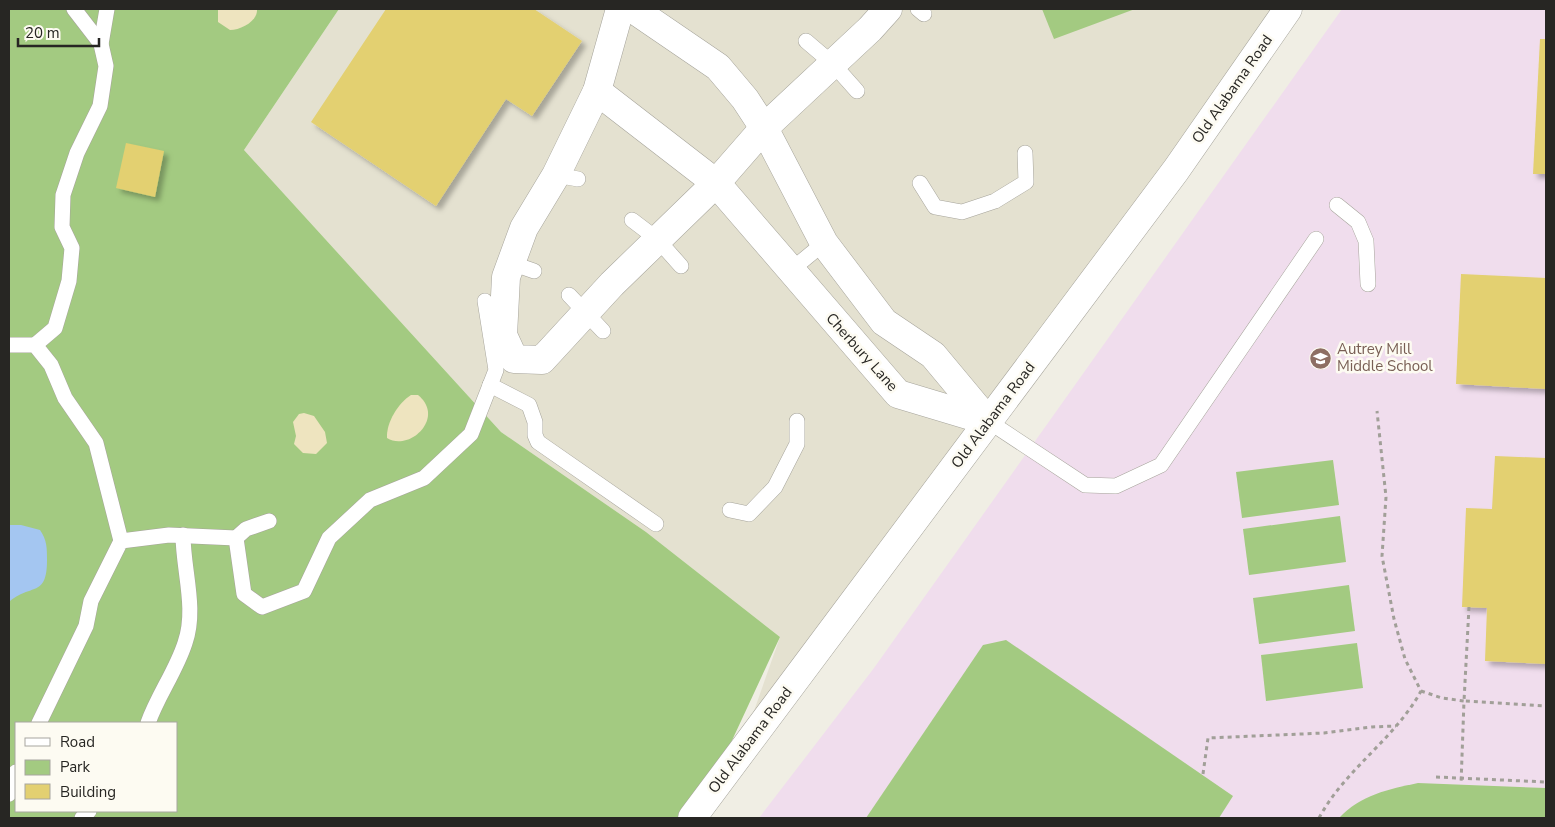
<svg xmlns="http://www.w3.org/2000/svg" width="1555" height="827" viewBox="0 0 1555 827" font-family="'Nunito Sans',sans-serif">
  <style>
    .built { fill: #e4e1d0 }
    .education { fill: #f0dded }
    .green { fill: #a3ca81; fill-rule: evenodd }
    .sand { fill: #eee4bf }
    .water { fill: #a4c6f1 }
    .building { fill: #e3d071; filter: url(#shadow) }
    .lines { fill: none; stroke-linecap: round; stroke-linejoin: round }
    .service-casing { stroke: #a6a49b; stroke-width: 16 }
    .minor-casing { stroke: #a6a49b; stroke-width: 29 }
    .secondary-casing { stroke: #a6a49b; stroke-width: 29 }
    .path { stroke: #a19f98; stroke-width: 3; stroke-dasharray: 4 4; stroke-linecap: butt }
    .service { stroke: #fff; stroke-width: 15 }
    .minor { stroke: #fff; stroke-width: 28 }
    .secondary { stroke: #fff; stroke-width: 28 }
    .labels { text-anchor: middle; stroke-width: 5; stroke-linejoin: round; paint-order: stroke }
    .street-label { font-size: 15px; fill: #272623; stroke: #fdfbf2 }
    .education-label { font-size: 15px; fill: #785e54; stroke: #fdfbf2; text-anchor: start }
  </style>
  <defs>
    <filter id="shadow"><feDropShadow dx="4.5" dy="4.5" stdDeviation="2.5" flood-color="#0004"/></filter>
  </defs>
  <rect width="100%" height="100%" fill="#f0eee4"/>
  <path class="built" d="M339 9H1288L730 779 780 637 646 532 501 432 244 150Z"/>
  <path class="education" d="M1342 9H1546V818H759L874 668Z"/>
  <g class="green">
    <path d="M9 9H339L244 150 501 432 646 532 780 637 696 818H9ZM16 723H176V811H16Z"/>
    <path d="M1042 9H1135L1054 39Z"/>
    <path d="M1333 460 1339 505 1242 518 1236 472Z"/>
    <path d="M1340 516 1346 562 1249 575 1243 529Z"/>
    <path d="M1349 585 1355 631 1259 644 1253 598Z"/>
    <path d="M1006 640 1233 796 1219 818H866L983 645Z"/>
    <path d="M1357 643 1363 688 1266 701 1261 655Z"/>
    <path d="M1418 783 1546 788V818H1339C1360 795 1389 789 1418 783Z"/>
  </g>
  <g class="sand">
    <path d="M218 9H257C258 21 241 30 230 30L218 22Z"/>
    <path d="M411 395H418C446 418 409 452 387 438 386 423 398 403 411 395Z"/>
    <path d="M304 413 314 416 325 432 327 443 316 454 303 453 294 444 296 436 293 422 299 414Z"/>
  </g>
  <path class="water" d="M9 525H21L40 530C47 540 47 548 47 560 47 598 31 583 9 602Z"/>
  <g class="building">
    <path d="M386 9H534L582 41 532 116 506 99 436 206 311 122Z"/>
    <path d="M1540 39H1546V174H1533Z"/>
    <path d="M126 143 164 151 155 197 116 188Z"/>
    <path d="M1461 274 1546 278V389L1456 384Z"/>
    <path d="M1495 456 1546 458V664L1485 661 1487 608 1462 607 1466 508 1492 509Z"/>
  </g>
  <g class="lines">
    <defs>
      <g id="service">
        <path d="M918 9 924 14"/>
        <path d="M806 41 833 64 857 91"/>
        <path d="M101 44 107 9"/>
        <path d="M556 175 578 179"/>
        <path d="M920 183 935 207 962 212 995 201 1026 182 1025 153"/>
        <path d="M1337 205 1358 222 1366 241 1368 284"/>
        <path d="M632 220 657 239 681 266"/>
        <path d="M511 263 534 271"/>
        <path d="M790 271 824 243"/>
        <path d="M569 295 603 331"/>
        <path d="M9 345H35L51 365 65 398 96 443 121 541"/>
        <path d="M35 345 55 328 69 281 72 248 62 227 63 195 77 153 100 106 106 66 101 44 74 9"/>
        <path d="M490 385 529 405 535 422V435L538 442 656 524"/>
        <path d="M988 421 1085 485 1116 486 1161 465 1316 239"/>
        <path d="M730 510 749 514 775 487 797 444V421"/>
        <path d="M236 538 246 529 269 521"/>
        <path d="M39 723 86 626 91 601 121 541 169 535 236 538 244 594 262 607 304 591 329 538 370 500 424 478 471 434 496 370 485 301"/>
        <path d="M148 723C158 695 176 671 185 643 197 609 183 570 183 535"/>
        <path d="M9 794 16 772"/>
        <path d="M82 818 89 811"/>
      </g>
      <g id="minor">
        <path d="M620 9 597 91 556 175 524 228 506 277 503 335 514 359 542 360 612 284 716 183 764 128 870 29 888 9"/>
        <path d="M633 9 718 67 745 99 764 128 824 243 884 322 933 355 988 421"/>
        <path d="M597 91 716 183 898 394 988 421"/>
      </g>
      <path id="secondary" d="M692 818 1176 170 1288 9"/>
    </defs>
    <use href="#service" class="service-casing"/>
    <use href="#minor" class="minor-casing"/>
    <use href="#secondary" class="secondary-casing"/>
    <g class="path">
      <path d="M1469 607 1464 701 1546 706"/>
      <path d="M1421 691 1442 698 1464 701 1461 784"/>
      <path d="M1203 774 1208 738 1324 733 1372 727 1396 726"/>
      <path d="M1436 777 1546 782"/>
      <path d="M1319 818C1346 768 1395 739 1421 691L1405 659 1394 619 1382 556 1386 497 1377 411"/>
    </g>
    <use href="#service" class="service"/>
    <use href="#minor" class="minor"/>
    <use href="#secondary" class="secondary"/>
  </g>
  <defs>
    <symbol id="school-disc" viewBox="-11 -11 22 22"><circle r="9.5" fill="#8d6e63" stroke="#fdfbf2"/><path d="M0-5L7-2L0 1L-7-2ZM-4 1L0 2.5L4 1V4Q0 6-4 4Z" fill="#fff"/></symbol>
  </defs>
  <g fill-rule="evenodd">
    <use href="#school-disc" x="1308" y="346" width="25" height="25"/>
  </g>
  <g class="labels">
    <g class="street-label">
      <text transform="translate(1232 89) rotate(-55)" y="5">Old Alabama Road</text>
      <text transform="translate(862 352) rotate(48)" y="5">Cherbury Lane</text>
      <text transform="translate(993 415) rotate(-53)" y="5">Old Alabama Road</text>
      <text transform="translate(750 740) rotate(-53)" y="5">Old Alabama Road</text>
    </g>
    <g class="education-label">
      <text x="1337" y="354">Autrey Mill<tspan x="1337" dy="17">Middle School</tspan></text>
    </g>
  </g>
  <rect width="1555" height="827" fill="none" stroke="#272623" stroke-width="20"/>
  <rect x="15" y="722" width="162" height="90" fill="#fdfbf2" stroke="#a7a69f"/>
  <rect x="25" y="738" width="25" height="8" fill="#ffffff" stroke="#a7a69f"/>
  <text x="60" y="747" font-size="15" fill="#272623">Road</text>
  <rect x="25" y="760" width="25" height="15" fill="#a3ca81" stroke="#a7a69f"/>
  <text x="60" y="772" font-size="15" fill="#272623">Park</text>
  <rect x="25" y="784" width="25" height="15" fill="#e3d071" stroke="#a7a69f"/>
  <text x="60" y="797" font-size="15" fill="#272623">Building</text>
  <path d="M18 38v8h81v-8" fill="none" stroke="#272623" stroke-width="2.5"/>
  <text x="25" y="38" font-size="15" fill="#272623" stroke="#fdfbf2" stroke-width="4" paint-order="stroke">20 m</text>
</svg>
